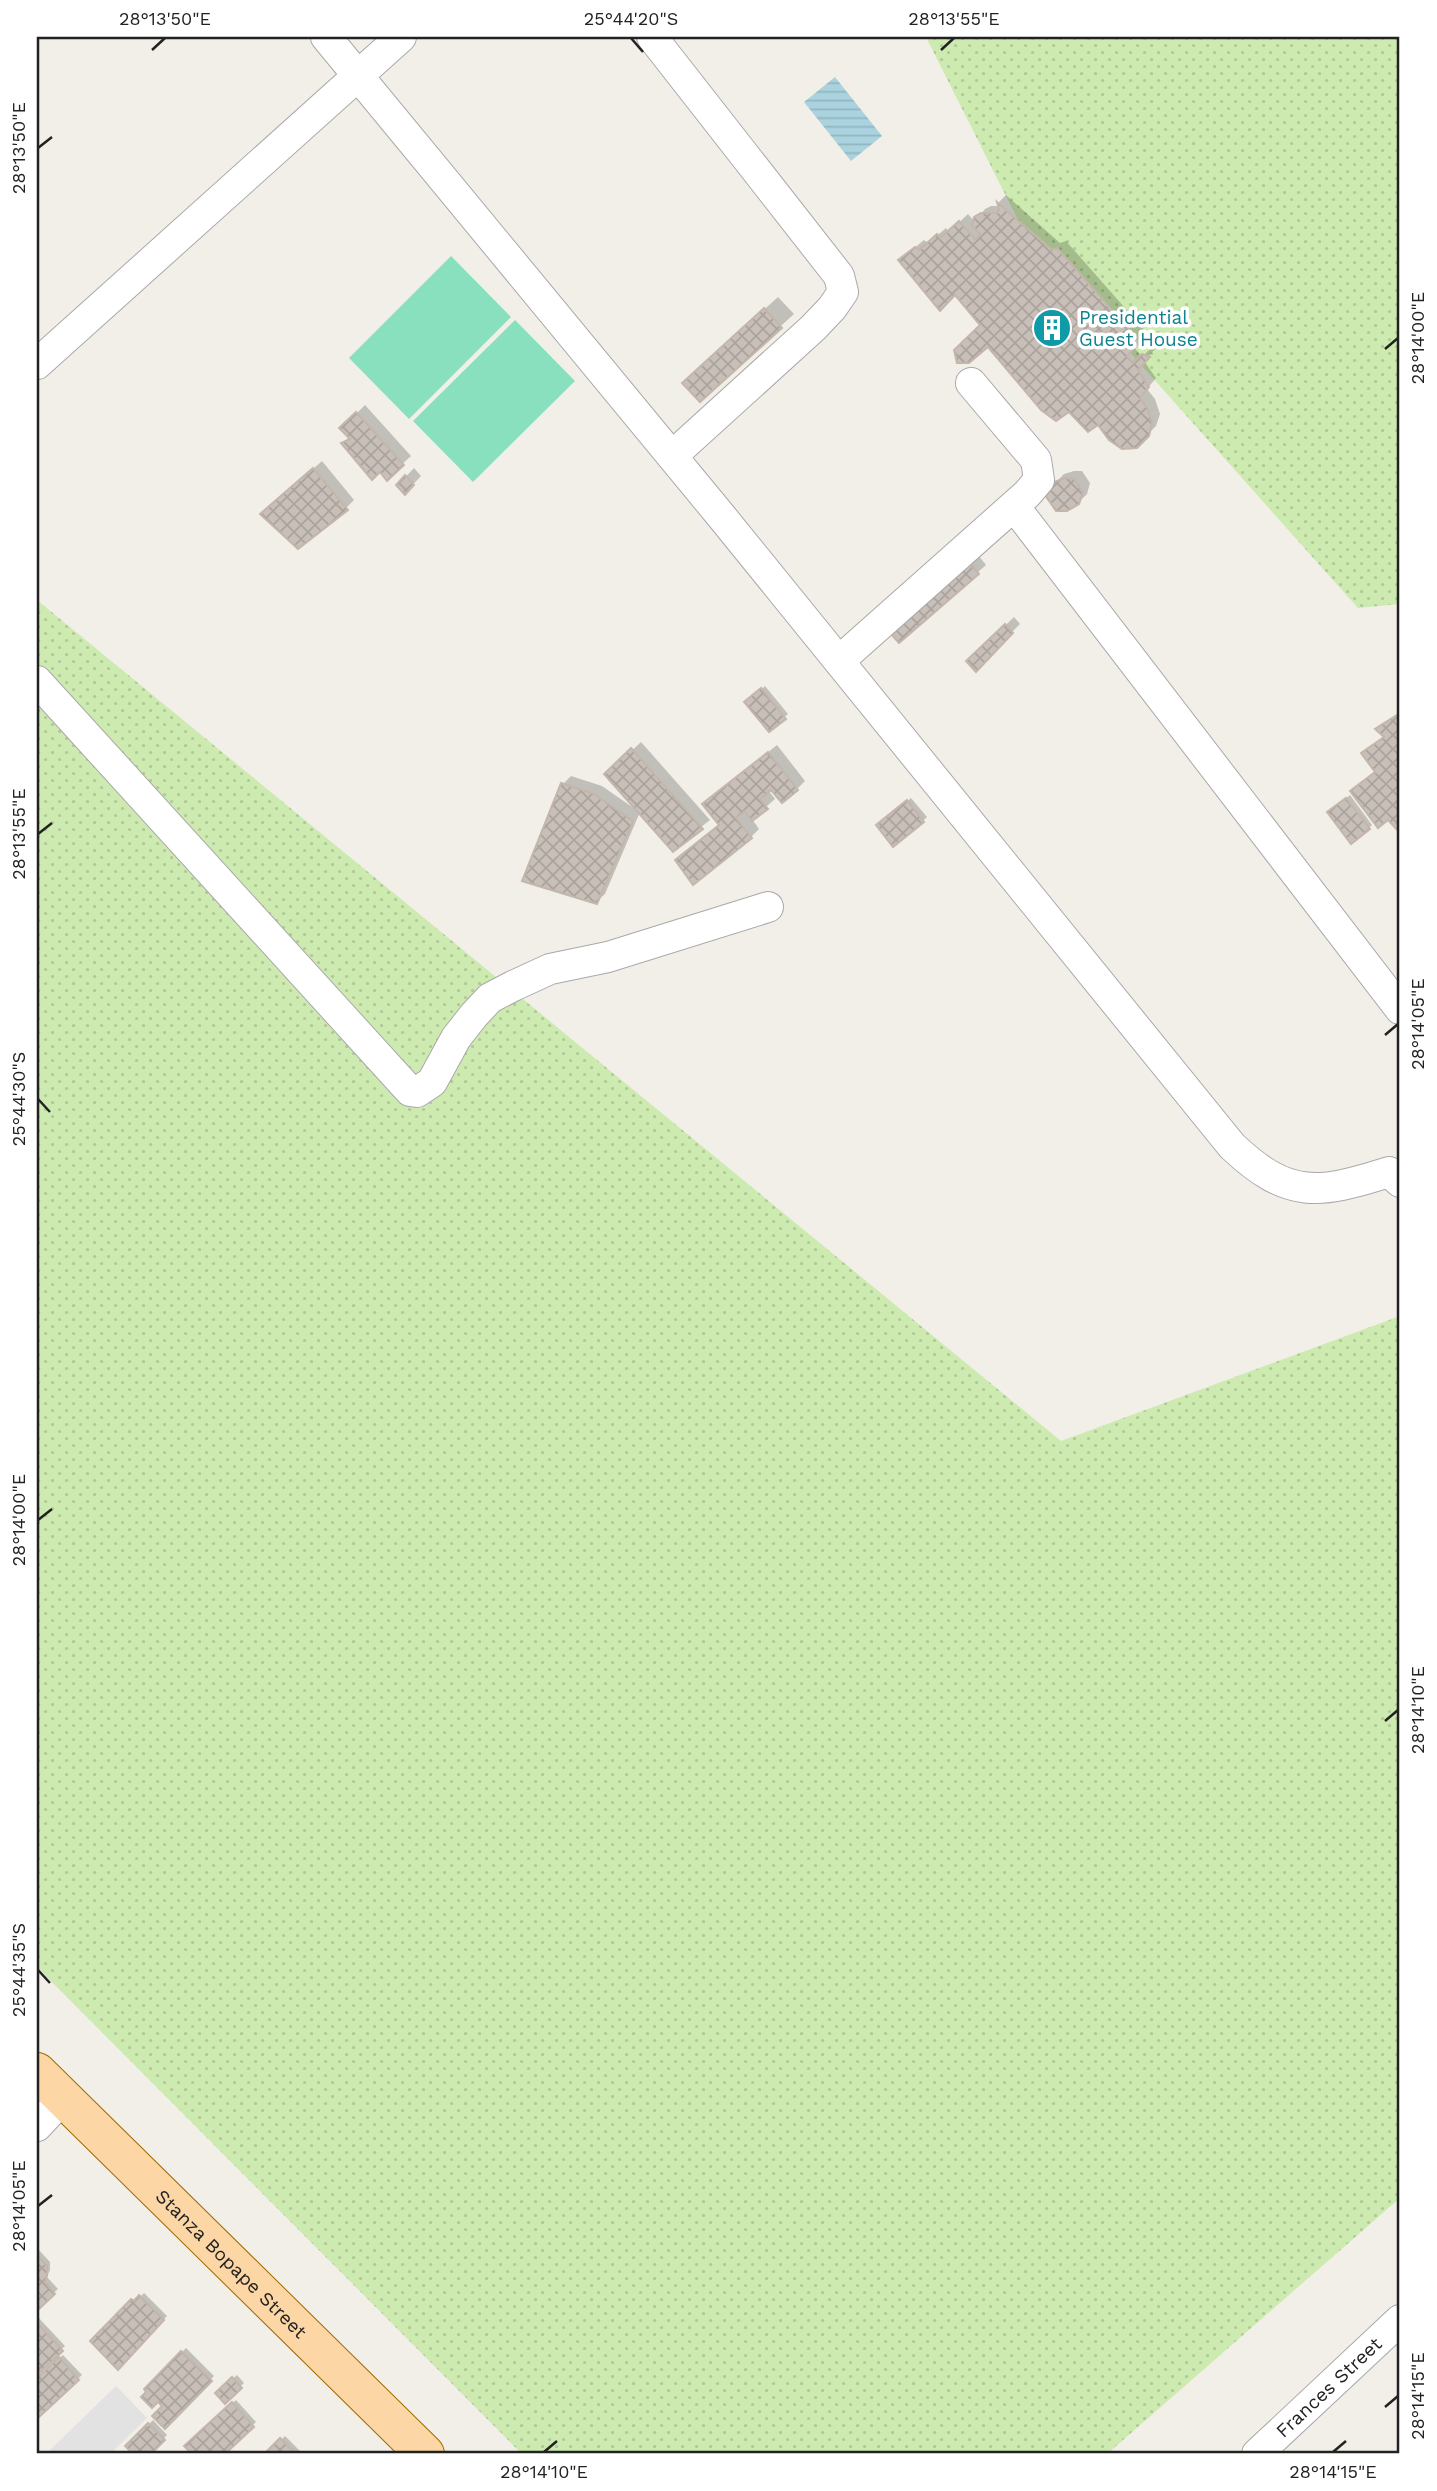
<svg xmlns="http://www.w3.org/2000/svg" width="1437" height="2491" viewBox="0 0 1437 2491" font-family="'Work Sans',sans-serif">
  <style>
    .grass { fill: url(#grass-dots) }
    .pitch { fill: #88e0be }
    .parking { fill: #e2e2e2 }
    .water { fill: url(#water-rules) }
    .shadow { fill: #0003 }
    .building { fill: url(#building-cross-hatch); stroke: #c4b6ab; stroke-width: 2 }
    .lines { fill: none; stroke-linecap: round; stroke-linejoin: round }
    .minor-casing { stroke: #a9a9a9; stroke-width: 32 }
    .major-casing { stroke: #a06b00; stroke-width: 40 }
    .minor { stroke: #fff; stroke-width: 30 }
    .major { stroke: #fcd6a4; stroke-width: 38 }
    .ticks { fill: none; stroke: #222; stroke-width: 2.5 }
    .labels { text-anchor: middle; stroke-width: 7; stroke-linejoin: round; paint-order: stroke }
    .culture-label { font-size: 19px; fill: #0d838f; stroke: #fff; text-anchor: start }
    .street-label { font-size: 19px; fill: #222; stroke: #fff }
    .neatline { fill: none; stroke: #222; stroke-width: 2.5 }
    .ticks-label { font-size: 18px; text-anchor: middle; fill: #222 }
  </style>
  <defs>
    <pattern id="grass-dots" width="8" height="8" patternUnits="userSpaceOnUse" patternTransform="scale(1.75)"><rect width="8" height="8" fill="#cdebb0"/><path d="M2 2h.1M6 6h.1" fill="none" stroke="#b0c997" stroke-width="1.8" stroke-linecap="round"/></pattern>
    <pattern id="water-rules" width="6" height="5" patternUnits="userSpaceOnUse" patternTransform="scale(1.75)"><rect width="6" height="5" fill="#aad3df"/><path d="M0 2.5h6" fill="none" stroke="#92b5bf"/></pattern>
    <pattern id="building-cross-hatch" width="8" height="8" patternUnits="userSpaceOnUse" patternTransform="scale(1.75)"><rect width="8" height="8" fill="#c7bfb8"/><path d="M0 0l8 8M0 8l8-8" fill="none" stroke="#aba49e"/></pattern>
  </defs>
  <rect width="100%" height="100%" fill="#f2efe9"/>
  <g class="grass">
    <path d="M926 37H1400V604L1358 608 1026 236Z"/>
    <path d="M37 600 1061 1441 1400 1316V2198L1107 2454H522L37 1967Z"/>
  </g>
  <g class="pitch">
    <path d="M451 256 511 317 409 419 349 358Z"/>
    <path d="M515 320 575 381 473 482 413 421Z"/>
  </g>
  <path class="parking" d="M116 2386 147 2418 110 2454H46Z"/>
  <path class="water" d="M835 77 882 136 851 161 804 102Z"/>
  <g class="shadow">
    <path d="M1006 195 1060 243 1066 241 1147 333 1134 347 1142 357 1152 347 1156 348 1144 361 1156 378 1147 389 1155 399 1160 414 1156 426 1136 446 1098 423 1070 410 989 345 982 324 955 293 908 253 924 240 928 243 946 228 949 232 968 214 975 222 985 209 991 206H1000L999 202Z"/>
    <path d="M778 297 794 314 700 400 697 370Z"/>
    <path d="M365 405 411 456 387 478 380 470 343 443 350 436 342 428Z"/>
    <path d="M322 461 354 500 346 508 271 506Z"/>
    <path d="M414 468 421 476 405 493 398 485Z"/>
    <path d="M1074 471H1082L1090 483 1087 494 1078 503 1055 483 1064 474Z"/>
    <path d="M975 551 986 565 899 641Z"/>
    <path d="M1014 617 1020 624 976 669 969 661Z"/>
    <path d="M765 686 788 714 769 730 747 703Z"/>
    <path d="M1400 712V831L1388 818 1352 791 1377 771 1363 753 1385 735 1378 729Z"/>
    <path d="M641 742 710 820 673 849 640 812 605 894 596 902 563 784 571 776 602 786 635 809 606 775Z"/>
    <path d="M777 745 805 781 797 789 772 788 768 790 775 799 752 819 759 829 751 837 721 824 713 796Z"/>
    <path d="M1350 795 1372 825 1369 828 1333 809Z"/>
    <path d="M911 798 927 817 923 821 882 822Z"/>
    <path d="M37 2248 50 2262V2270L47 2277 58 2289 37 2308Z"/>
    <path d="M144 2293 167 2316 118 2367 92 2341 136 2297 138 2299Z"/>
    <path d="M37 2316 65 2346 37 2373Z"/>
    <path d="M186 2348 214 2376 165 2426 164 2406 146 2389Z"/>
    <path d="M63 2355 82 2375 37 2417V2380Z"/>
    <path d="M237 2375 244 2383 225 2401 218 2393Z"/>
    <path d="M236 2400 256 2422 222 2454H195L187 2446Z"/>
    <path d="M153 2420 167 2435 148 2454H135L127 2446Z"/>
    <path d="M285 2436 303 2454H266Z"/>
  </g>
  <g class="building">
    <path d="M997 202 1052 250 1057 248 1140 342 1127 356 1133 363 1142 354 1150 357 1138 370 1149 387 1140 398 1147 408 1152 423 1149 436 1137 448 1122 449 1109 440 1098 425 1088 432 1069 412 1056 421 1041 410 988 347 969 363H957L954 350 980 325 955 295 940 311 898 260 915 247 919 250 937 234 940 238 959 221 975 239 981 235 972 226 974 217 981 213H997L999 209Z"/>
    <path d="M764 308 782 328 700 402 682 383Z"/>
    <path d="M356 412 404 465 387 481 380 472 372 480 341 443 350 439 339 428Z"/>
    <path d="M313 468 348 510 298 549 260 514Z"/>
    <path d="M405 475 414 485 405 495 396 485Z"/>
    <path d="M1065 478 1074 479 1083 492 1079 504 1067 511H1056L1045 495 1054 482Z"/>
    <path d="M966 558 979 574 899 643 885 627Z"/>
    <path d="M1005 624 1013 633 976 672 966 661Z"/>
    <path d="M761 688 786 719 769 732 744 702Z"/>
    <path d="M1400 713V833L1388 820 1378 828 1350 791 1375 772 1361 753 1384 737 1375 729Z"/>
    <path d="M631 748 703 829 673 852 604 774Z"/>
    <path d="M768 752 798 790 782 803 771 790 760 799 768 809 752 821 745 811 736 818 752 838 693 885 675 860 719 825 702 804Z"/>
    <path d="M561 783 594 794 633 821 597 904 522 881Z"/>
    <path d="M1346 798 1370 829 1351 844 1327 812Z"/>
    <path d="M907 800 924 822 893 847 876 825Z"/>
    <path d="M37 2255 47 2266V2275L45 2282 55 2294 37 2311Z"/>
    <path d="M139 2295 164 2320 118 2370 90 2341 131 2299 134 2301Z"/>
    <path d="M37 2323 63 2351 37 2375Z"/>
    <path d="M181 2351 212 2381 165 2429 152 2416 162 2406 158 2402 152 2408 141 2397 146 2392 144 2389Z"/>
    <path d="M59 2357 79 2380 37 2419V2378Z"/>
    <path d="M232 2377 242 2388 225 2404 215 2393Z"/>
    <path d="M232 2402 254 2427 225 2454H192L184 2446Z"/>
    <path d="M148 2423 165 2440 151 2454H133L125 2446Z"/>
    <path d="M280 2438 296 2454H264Z"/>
  </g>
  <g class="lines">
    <defs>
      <g id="minor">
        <path d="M326 37 722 517 1232 1146C1289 1200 1319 1194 1389 1172L1400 1182"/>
        <path d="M652 37 839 276 843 292 832 308 813 328 672 456"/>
        <path d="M37 364 401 37"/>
        <path d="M1014 506 1400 1009"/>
        <path d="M839 661 1027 494 1039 480 1036 460 971 383"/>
        <path d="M37 681 410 1091 417 1092 432 1082 456 1038 474 1015 490 998 513 986 550 969 608 957 768 907"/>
        <path d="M37 2126 63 2098"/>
        <path id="s1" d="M1257 2454 1400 2320"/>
      </g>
      <g id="major">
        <path id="s2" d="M37 2072 425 2454"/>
      </g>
    </defs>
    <use href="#minor" class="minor-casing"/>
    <use href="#major" class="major-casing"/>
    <use href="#minor" class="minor"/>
    <use href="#major" class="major"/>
  </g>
  <path class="ticks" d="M631 38 643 52M152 50 165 38M941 50 954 38M38 148 52 137M1385 349 1398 338M38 834 52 823M1385 1035 1398 1024M38 1099 50 1112M38 1520 52 1509M1385 1721 1398 1710M38 1970 50 1983M38 2206 52 2195M1385 2407 1398 2396M544 2452 557 2441M1333 2452 1346 2441"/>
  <defs>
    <symbol id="building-disc" viewBox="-11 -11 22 22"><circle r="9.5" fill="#0f9aa8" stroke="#fff"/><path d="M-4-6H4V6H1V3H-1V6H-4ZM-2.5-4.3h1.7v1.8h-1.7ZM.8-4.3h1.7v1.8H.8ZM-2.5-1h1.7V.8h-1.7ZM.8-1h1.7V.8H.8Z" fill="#fff"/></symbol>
  </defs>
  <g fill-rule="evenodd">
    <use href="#building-disc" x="1030" y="306" width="44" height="44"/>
  </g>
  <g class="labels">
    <g class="culture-label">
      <text x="1079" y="324">Presidential<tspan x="1079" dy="22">Guest House</tspan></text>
    </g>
    <g class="street-label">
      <text dy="7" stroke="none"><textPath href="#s2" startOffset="273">Stanza Bopape Street</textPath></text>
      <text dy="7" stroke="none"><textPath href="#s1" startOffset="98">Frances Street</textPath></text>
    </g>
  </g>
  <rect width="1437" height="2491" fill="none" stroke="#ffffff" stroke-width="77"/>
  <rect x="38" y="38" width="1360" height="2414" class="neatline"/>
  <g class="ticks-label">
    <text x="165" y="25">28°13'50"E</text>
    <text x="631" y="25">25°44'20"S</text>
    <text x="954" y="25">28°13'55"E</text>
    <text transform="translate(19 148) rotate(-90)" y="6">28°13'50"E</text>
    <text transform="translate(1418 338) rotate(-90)" y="6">28°14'00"E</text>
    <text transform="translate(19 834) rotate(-90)" y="6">28°13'55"E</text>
    <text transform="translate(1418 1024) rotate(-90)" y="6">28°14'05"E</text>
    <text transform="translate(19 1099) rotate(-90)" y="6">25°44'30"S</text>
    <text transform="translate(19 1520) rotate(-90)" y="6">28°14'00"E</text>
    <text transform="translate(1418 1710) rotate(-90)" y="6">28°14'10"E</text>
    <text transform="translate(19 1970) rotate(-90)" y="6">25°44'35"S</text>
    <text transform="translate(19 2206) rotate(-90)" y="6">28°14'05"E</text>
    <text transform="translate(1418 2396) rotate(-90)" y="6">28°14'15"E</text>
    <text x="544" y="2478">28°14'10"E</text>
    <text x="1333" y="2478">28°14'15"E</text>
  </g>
</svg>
